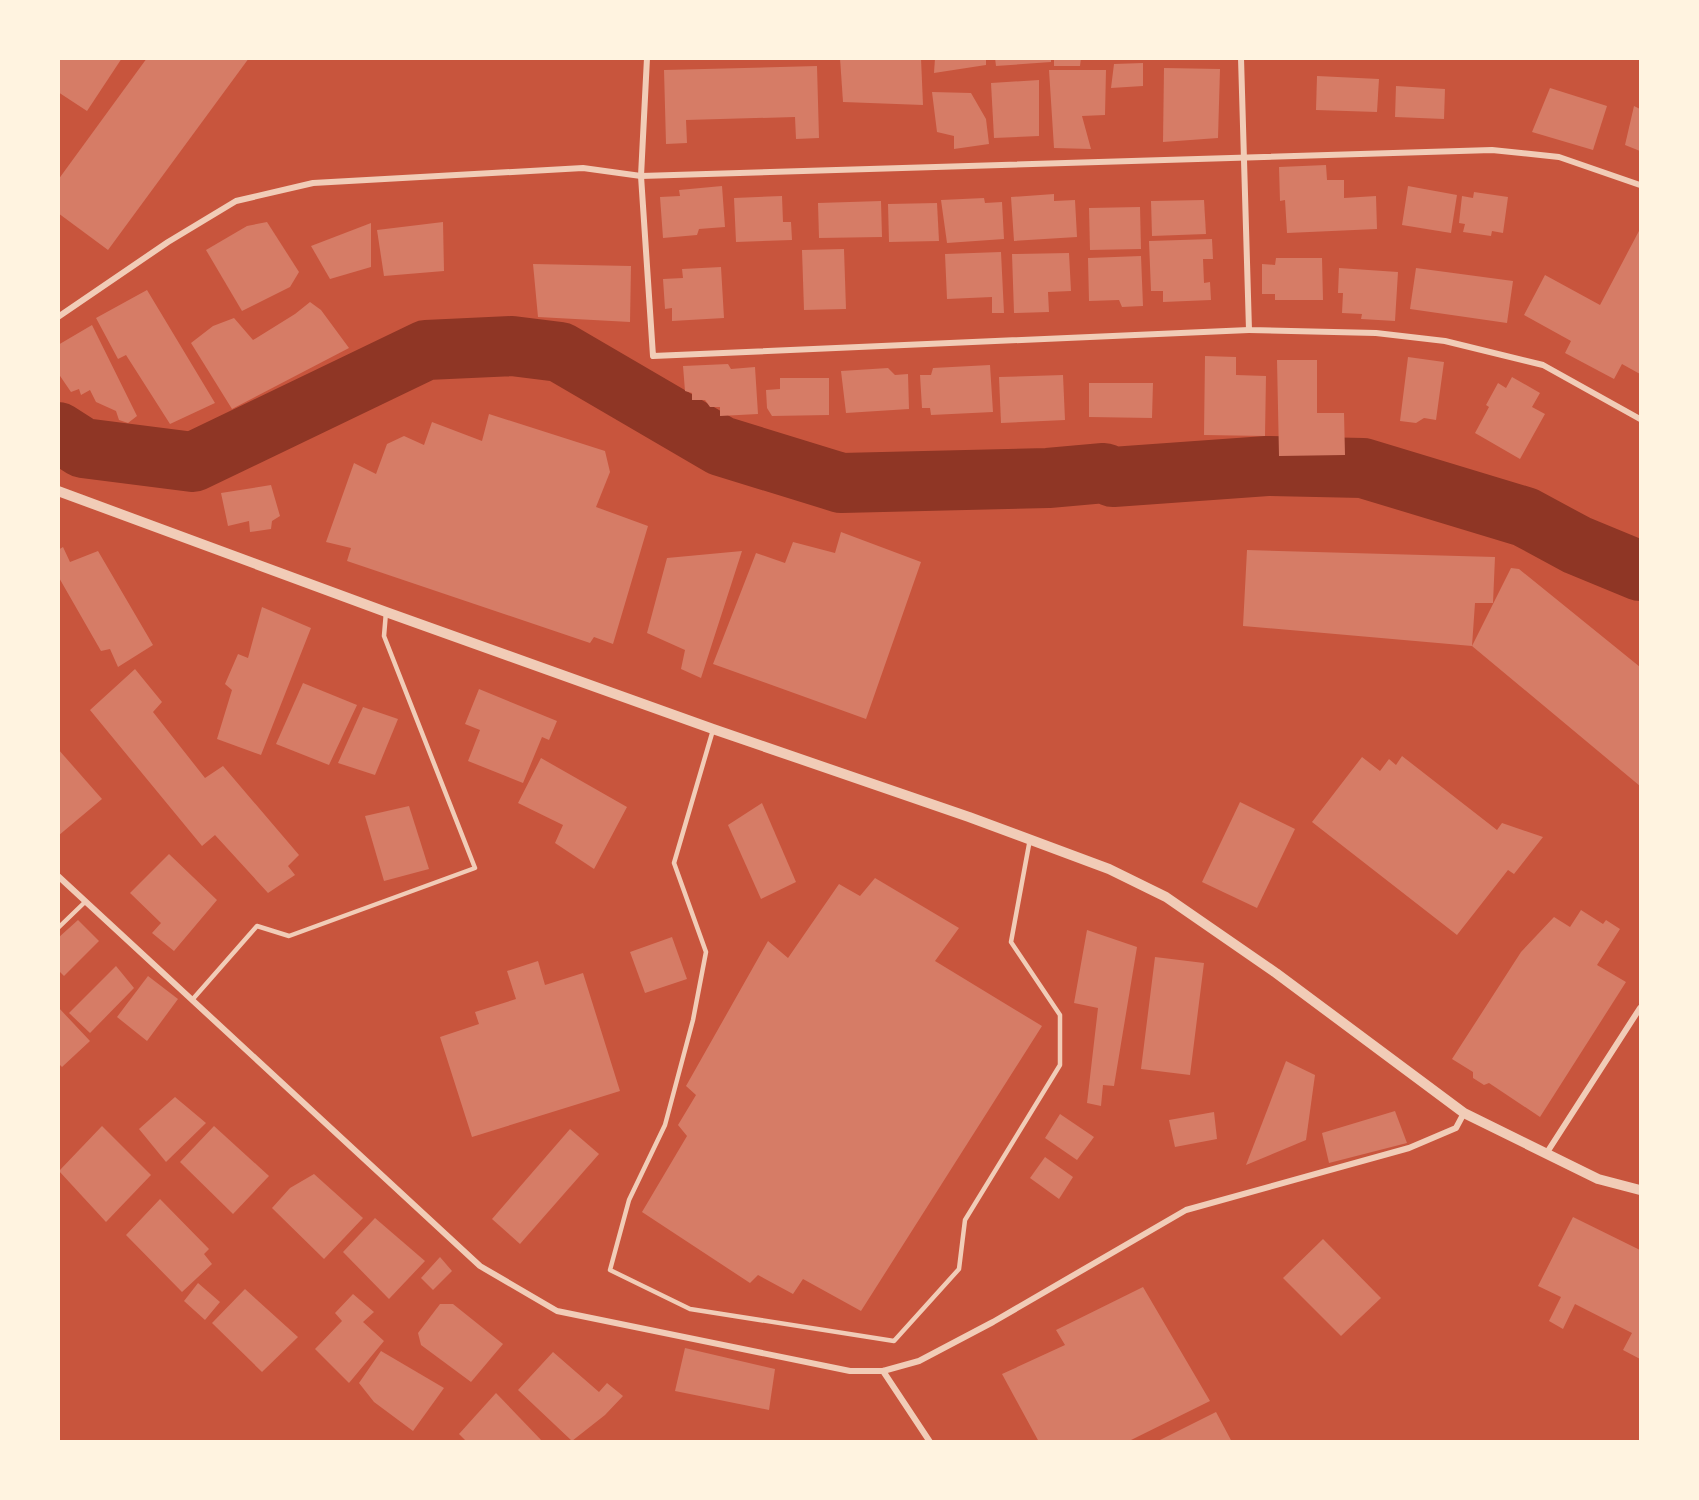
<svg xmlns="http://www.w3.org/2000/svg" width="1699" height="1500" viewBox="0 0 1699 1500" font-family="'Golos Text',sans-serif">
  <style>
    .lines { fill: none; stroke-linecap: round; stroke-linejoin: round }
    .river { stroke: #8f3625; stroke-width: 60 }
    .building { fill: #d67c66 }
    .service { stroke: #f1ccb7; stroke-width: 4.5 }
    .minor { stroke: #f1ccb7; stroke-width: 6 }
    .tertiary { stroke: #f1ccb7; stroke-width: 10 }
  </style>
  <rect width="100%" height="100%" fill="#c8553d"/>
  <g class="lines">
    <path class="river" d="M58 432 83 448 193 462 426 350 512 346 560 352 721 446 841 483 1048 478 1104 473 1113 477 1267 466 1363 468 1525 517 1577 545 1640 571"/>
  </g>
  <g class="building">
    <path d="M58 58H122L87 111 58 92Z"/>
    <path d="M147 58H249L108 250 58 213V180Z"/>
    <path d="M840 58H921L923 105 843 102Z"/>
    <path d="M935 58H986V65L934 73Z"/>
    <path d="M995 58H1051V62L996 66Z"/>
    <path d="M1054 58H1081L1080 66H1054Z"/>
    <path d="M1143 63V86L1111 88 1114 64Z"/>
    <path d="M817 66 819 138 796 139 795 117 686 120 687 143 666 144 664 70Z"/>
    <path d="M1164 68 1220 69 1218 138 1163 142Z"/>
    <path d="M1049 70H1106L1105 115 1082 116 1091 149 1054 148Z"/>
    <path d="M1317 76 1379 79 1377 112 1316 110Z"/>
    <path d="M1039 80V136L994 138 991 83Z"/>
    <path d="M1396 86 1445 89 1444 119 1395 117Z"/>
    <path d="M1550 88 1607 106 1593 150 1532 132Z"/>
    <path d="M932 92 971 93 986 119 989 144 954 149V136L937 132Z"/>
    <path d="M1634 106 1640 109V151L1625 145Z"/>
    <path d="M1326 165 1327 180H1344V198L1376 196 1377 229 1287 233 1285 200 1280 201 1279 167Z"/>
    <path d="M722 186 725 227 699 229 697 235 663 238 660 197 680 196 679 190Z"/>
    <path d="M1408 186 1457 195 1451 233 1402 225Z"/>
    <path d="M1474 192 1508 197 1503 233 1492 231 1491 236 1463 232 1465 224 1459 223 1462 196 1473 198Z"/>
    <path d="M1054 194V201L1075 200 1077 237 1014 241 1011 197Z"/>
    <path d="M782 196 783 222H791L792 240 736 242 734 198Z"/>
    <path d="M984 198 985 203 1002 202 1004 239 947 243 941 200Z"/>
    <path d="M1204 200 1206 234 1152 236 1151 201Z"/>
    <path d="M881 201 882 237 819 238 818 203Z"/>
    <path d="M937 203 939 241 889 242 888 204Z"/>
    <path d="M1140 207 1141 249 1090 250 1089 208Z"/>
    <path d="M267 222 299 272 290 287 242 311 206 250 247 226Z"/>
    <path d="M443 222 444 271 384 276 377 230Z"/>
    <path d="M371 223V267L330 279 311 246Z"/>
    <path d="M1640 229V374L1622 364 1614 379 1565 353 1571 341 1524 315 1545 275 1600 305Z"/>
    <path d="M1212 239 1213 259H1203L1204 283 1210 282 1211 300 1163 302V291H1151L1149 241Z"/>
    <path d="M844 249 846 309 804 310 802 250Z"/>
    <path d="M1001 252 1004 313H992V297L947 299 945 254Z"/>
    <path d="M1069 253 1071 291 1048 292 1049 312 1014 313 1012 254Z"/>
    <path d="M1141 256 1143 306 1122 307 1119 300 1089 301 1088 258Z"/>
    <path d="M1276 258H1322L1323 300H1275V294H1262V264L1275 265Z"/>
    <path d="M533 264 631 266 630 322 538 317Z"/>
    <path d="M721 267 724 318 672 321V308L665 309 663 279 683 278 682 269Z"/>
    <path d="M1339 268 1398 272 1395 321 1361 319 1362 314 1342 313 1343 293H1338Z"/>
    <path d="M1416 268 1513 281 1507 323 1410 309Z"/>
    <path d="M147 290 215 403 170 424 126 355 118 359 96 318Z"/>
    <path d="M310 302 321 310 349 348 232 409 191 343 213 326 234 318 253 340 295 314Z"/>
    <path d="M92 325 137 416 128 423 119 420 116 411 96 402 90 390 81 395 79 389 71 392 58 373V345Z"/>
    <path d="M1205 356 1236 357V375L1266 376 1265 436 1204 435Z"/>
    <path d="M1408 357 1444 362 1436 420 1424 418 1416 423 1400 421Z"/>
    <path d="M1277 360H1317V413H1344L1345 455 1279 456Z"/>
    <path d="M728 364 731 369 755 367 758 414 720 416V407H710L705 400H692V393L685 391 683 366Z"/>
    <path d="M990 365 993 412 931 415 930 408H922L920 375H931L933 368Z"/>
    <path d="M888 368 895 375 908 374 909 409 846 413 841 371Z"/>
    <path d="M1063 375 1065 420 1001 423 999 377Z"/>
    <path d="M1512 377 1540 393 1532 407 1545 414 1520 459 1475 433 1489 407 1486 405 1498 383 1506 388Z"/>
    <path d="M780 378H829V415L772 416 767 408 766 390 780 389Z"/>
    <path d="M1089 383H1153L1152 418 1089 417Z"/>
    <path d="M489 414 605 451 610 472 596 507 648 526 613 644 594 637 590 643 347 561 351 548 326 542 354 463 376 474 387 444 404 436 424 445 432 422 482 441Z"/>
    <path d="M271 485 280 516 272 521 271 529 250 532 249 521 228 526 221 493Z"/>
    <path d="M841 532 921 562 866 719 713 664 756 553 785 563 793 542 835 553Z"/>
    <path d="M63 547 70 562 98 551 153 645 118 667 110 649 101 651 58 576V550Z"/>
    <path d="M1247 550 1495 557 1493 603H1475L1472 646 1511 568 1519 569 1640 667V786L1472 646 1243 626Z"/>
    <path d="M742 551 701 678 681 669 685 650 647 633 667 558Z"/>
    <path d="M262 607 311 628 261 755 217 739 232 690 225 684 238 654 248 658Z"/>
    <path d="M135 669 162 702 153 712 205 778 223 766 299 855 288 866 295 875 268 893 215 835 202 846 90 710Z"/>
    <path d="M303 683 357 705 329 765 276 744Z"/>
    <path d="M479 689 557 721 549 740 542 737 523 783 468 761 480 730 465 724Z"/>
    <path d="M363 707 398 719 375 775 338 763Z"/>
    <path d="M58 749 102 799 58 836Z"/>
    <path d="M1402 756 1497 830 1502 823 1543 837 1514 874 1508 870 1457 935 1312 822 1362 757 1380 771 1389 759 1396 765Z"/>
    <path d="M541 758 627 807 594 869 555 843 563 825 518 803Z"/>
    <path d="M1240 802 1295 829 1257 908 1202 882Z"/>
    <path d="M762 803 796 882 761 899 728 825Z"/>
    <path d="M409 806 429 869 384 881 365 816Z"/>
    <path d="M169 854 217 900 174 951 152 933 161 923 130 893Z"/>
    <path d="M875 878 959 928 935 961 1042 1026 861 1311 803 1279 793 1294 758 1275 750 1283 642 1212 687 1136 678 1125 696 1095 686 1086 768 941 788 958 839 884 860 896Z"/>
    <path d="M1581 910 1603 924 1606 920 1620 929 1597 965 1626 982 1540 1117 1489 1083 1484 1085 1473 1078V1072L1452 1059 1521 952 1554 917 1570 927Z"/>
    <path d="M78 920 99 941 64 976 58 970V938Z"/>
    <path d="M1087 930 1137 947 1114 1086 1103 1085 1101 1106 1087 1103 1098 1008 1074 1003Z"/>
    <path d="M672 937 687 979 645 993 630 952Z"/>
    <path d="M1155 957 1204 963 1190 1075 1141 1069Z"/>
    <path d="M538 961 545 985 583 973 620 1091 472 1137 440 1037 479 1024 475 1012 516 999 507 971Z"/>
    <path d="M116 966 134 988 90 1033 69 1013Z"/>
    <path d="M148 976 178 999 147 1041 117 1017Z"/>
    <path d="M58 1007 90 1041 62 1067 58 1063Z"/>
    <path d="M1286 1061 1315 1075 1306 1140 1246 1165Z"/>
    <path d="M175 1097 206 1123 166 1162 139 1129Z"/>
    <path d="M1395 1111 1407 1143 1329 1163 1322 1133Z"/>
    <path d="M1214 1112 1217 1139 1175 1147 1169 1120Z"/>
    <path d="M1060 1114 1094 1137 1077 1160 1045 1138Z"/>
    <path d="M102 1126 151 1175 106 1222 59 1171Z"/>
    <path d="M214 1126 269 1176 233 1214 180 1162Z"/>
    <path d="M570 1129 599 1154 520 1244 492 1219Z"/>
    <path d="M1045 1157 1073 1177 1059 1199 1030 1178Z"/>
    <path d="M314 1174 363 1218 324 1259 272 1208 290 1188Z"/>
    <path d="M160 1199 209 1249 204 1254 212 1264 182 1292 126 1235Z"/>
    <path d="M1573 1217 1640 1250V1359L1623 1350 1632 1333 1575 1304 1563 1329 1549 1321 1561 1297 1538 1286Z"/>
    <path d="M375 1218 425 1261 389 1299 343 1252Z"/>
    <path d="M1323 1239 1381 1298 1341 1336 1283 1278Z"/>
    <path d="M440 1257 452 1271 433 1290 421 1278Z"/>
    <path d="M198 1283 220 1302 205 1320 184 1301Z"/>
    <path d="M1143 1287 1210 1401 1127 1442H1039L1002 1374 1065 1345 1056 1330Z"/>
    <path d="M245 1289 298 1337 262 1372 212 1323Z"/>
    <path d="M353 1294 374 1312 363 1322 384 1341 349 1383 315 1349 342 1321 335 1313Z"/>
    <path d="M440 1304H453L503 1344 471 1382 421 1345 418 1333Z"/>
    <path d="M685 1348 775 1369 769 1410 675 1391Z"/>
    <path d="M381 1351 444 1388 413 1431 374 1402 359 1383Z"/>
    <path d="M553 1352 599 1392 607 1383 623 1396 605 1415 572 1441 518 1390Z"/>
    <path d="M496 1393 543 1442H467L459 1434Z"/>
    <path d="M1216 1412 1232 1442H1156Z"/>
  </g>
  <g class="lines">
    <g class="service">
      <path d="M713 730 674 863 706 952 693 1020 665 1125 629 1200 610 1270 690 1309 894 1341 959 1269 965 1220 1060 1065V1015L1011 942 1030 839"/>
      <path d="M58 928 85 902"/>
      <path d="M192 1000 257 926 289 936 475 868 384 636 386 612"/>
    </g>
    <g class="minor">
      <path d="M647 58 641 176 653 356 1249 330"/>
      <path d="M1241 58 1249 330 1376 333 1445 341 1543 365 1640 419"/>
      <path d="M58 317 168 242 236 201 313 183 583 168 641 176 1492 150 1559 157 1640 185"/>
      <path d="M58 876 480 1266 557 1311 850 1371H883L919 1361 993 1322 1186 1210 1409 1148 1456 1128 1464 1113"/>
      <path d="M1546 1154 1640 1008"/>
      <path d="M883 1371 930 1442"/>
    </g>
    <path class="tertiary" d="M58 491 386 612 713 729 969 817 1109 869 1166 897 1276 973 1464 1113 1598 1179 1640 1190"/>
  </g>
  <rect width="1699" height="1500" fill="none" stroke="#fff3e0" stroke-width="120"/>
</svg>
